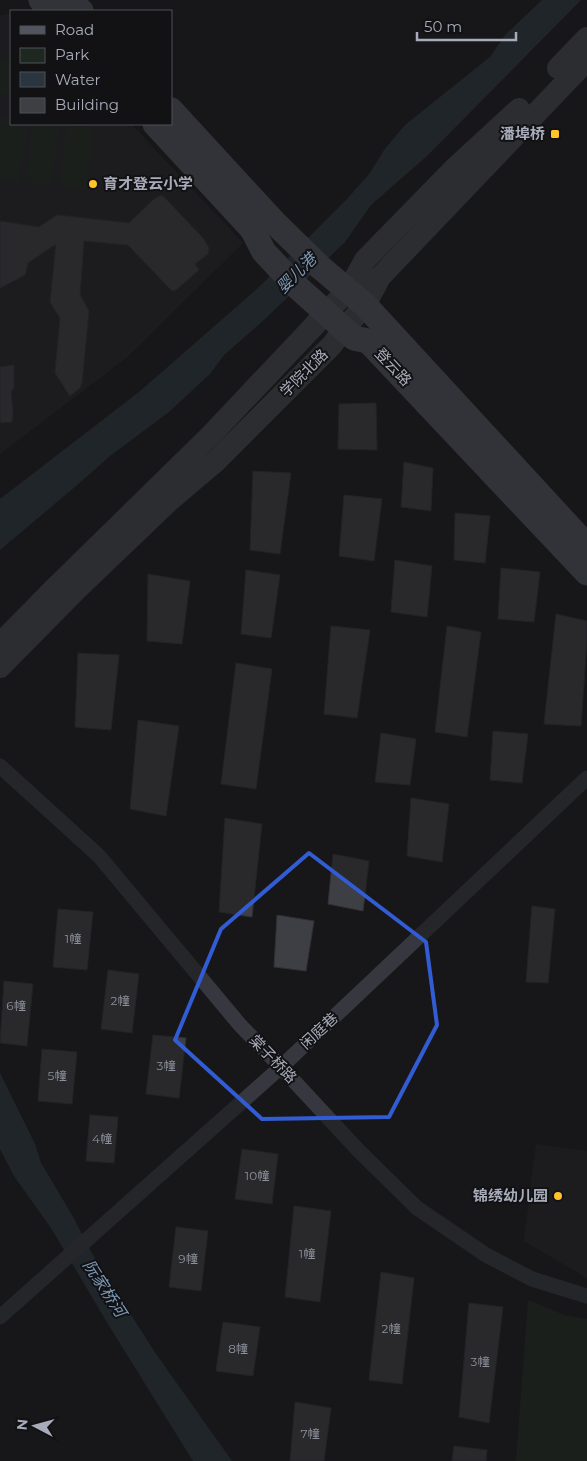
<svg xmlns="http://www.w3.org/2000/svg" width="587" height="1461" viewBox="0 0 587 1461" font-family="Montserrat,'Noto Sans SC',sans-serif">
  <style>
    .built { fill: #232326 }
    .green { fill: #1e2820 }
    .water { fill: #2b353f }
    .building { fill: #3e3f44; stroke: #313135 }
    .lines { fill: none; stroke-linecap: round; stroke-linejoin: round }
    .street { stroke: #37383f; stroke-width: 15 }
    .secondary { stroke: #45474f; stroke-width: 22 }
    .primary { stroke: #53555e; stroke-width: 25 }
    .marked { fill: none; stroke: #325cd4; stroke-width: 4; stroke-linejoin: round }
    .poi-dot { fill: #ffc329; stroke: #121214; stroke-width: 2 }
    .labels { text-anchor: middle; stroke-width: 4; stroke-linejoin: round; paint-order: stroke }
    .number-label { font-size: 12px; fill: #8e919c }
    .poi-label { font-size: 15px; font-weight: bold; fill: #a8acba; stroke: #121214; text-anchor: end }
    .street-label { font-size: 15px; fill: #a8acba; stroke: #121214 }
    .water-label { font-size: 16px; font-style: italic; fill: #7c99b8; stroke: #121214 }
  </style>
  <rect width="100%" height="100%" fill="#171719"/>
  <g class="built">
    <path d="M11 14V124H131L243 243 126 358 0 454V17L2 15Z"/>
    <path d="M536 1144 587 1151V1278L524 1241Z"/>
  </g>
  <g class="green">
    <path d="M0 58 11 60V95L0 93Z"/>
    <path d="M1 117 11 118V124H27L20 181 0 179Z"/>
    <path d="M33 124H59L52 185 25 182Z"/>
    <path d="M67 125 94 129 86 190 59 186Z"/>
    <path d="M528 1300 564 1315 587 1319V1461H516Z"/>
  </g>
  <g class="water">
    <path d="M542 0H581L428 155 371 205 345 242 265 319 224 355 210 374 169 412 110 456 76 486 0 550V499L139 392 259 287 347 199 370 173 384 150 405 125 490 57 505 35Z"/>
    <path d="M0 1073 35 1144 41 1163 72 1215 94 1257 156 1354 232 1461H193L111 1329 51 1228 14 1176 0 1149Z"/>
  </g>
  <g class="building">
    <path d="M159 196H163L203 238 209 248 208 254 195 264 199 270 176 290 172 291 128 245 84 241 80 295 89 311 82 383 80 388 70 396 55 373 60 318 50 302 56 244 28 263 25 275 0 288V221L39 227 57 215 129 223 154 199Z"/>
    <path d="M14 365V388L11 391 13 411 12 422 0 423V367Z"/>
    <path d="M376 403 377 450 338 449 339 404Z"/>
    <path d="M404 462 433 468 431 511 401 507Z"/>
    <path d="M253 471 291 473 280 554 250 550Z"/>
    <path d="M344 495 382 499 374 561 339 556Z"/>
    <path d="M455 513 490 516 485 563 454 560Z"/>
    <path d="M395 560 432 566 427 617 391 612Z"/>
    <path d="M501 568 540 572 534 622 498 619Z"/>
    <path d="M246 570 280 575 271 638 241 634Z"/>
    <path d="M148 574 190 581 182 644 147 641Z"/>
    <path d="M556 614 587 621V640L581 726 544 724Z"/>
    <path d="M331 626 370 630 357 718 324 714Z"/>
    <path d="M447 626 481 632 467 737 435 732Z"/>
    <path d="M78 653 119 655 111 730 75 727Z"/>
    <path d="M236 663 272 669 256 789 221 784Z"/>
    <path d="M138 720 179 726 166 816 130 809Z"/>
    <path d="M493 731 528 734 522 783 490 780Z"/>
    <path d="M381 733 416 739 410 785 375 782Z"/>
    <path d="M411 798 449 804 442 862 407 856Z"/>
    <path d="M225 818 262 824 252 917 219 912Z"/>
    <path d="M333 854 369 861 363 911 328 904Z"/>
    <path d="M532 906 555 909 548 983 526 982Z"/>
    <path d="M58 909 93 912 87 970 53 967Z"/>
    <path d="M277 915 314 921 306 971 274 967Z"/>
    <path d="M108 970 139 974 132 1033 101 1029Z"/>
    <path d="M4 981 33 984 27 1046 0 1043Z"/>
    <path d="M153 1035 186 1038 179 1098 146 1094Z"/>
    <path d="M42 1049 77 1052 72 1104 38 1101Z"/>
    <path d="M90 1115 118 1117 114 1163 86 1161Z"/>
    <path d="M242 1149 278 1154 272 1204 235 1199Z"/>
    <path d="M294 1206 331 1211 320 1302 285 1297Z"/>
    <path d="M176 1227 208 1231 201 1291 169 1287Z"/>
    <path d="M381 1272 414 1278 402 1384 369 1380Z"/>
    <path d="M469 1303 503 1307 489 1423 459 1417Z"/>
    <path d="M223 1322 260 1327 253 1376 216 1371Z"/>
    <path d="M295 1402 331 1408 324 1461H290Z"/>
    <path d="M454 1446 487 1450 486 1461H452Z"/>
  </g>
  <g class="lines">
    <g class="street">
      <path d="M0 766 99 856 240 1025 281 1067 358 1150 417 1208 486 1255 532 1279 587 1296"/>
      <path d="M0 1317 281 1067 587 778"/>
    </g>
    <g class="secondary">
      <path d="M558 68 587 38"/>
      <path d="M0 644 52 591 211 435 313 327 326 312 348 291 365 260 456 167 519 109"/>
      <path d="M0 667 78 588 170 500 216 461 332 345 344 329 365 305 380 277 587 60"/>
    </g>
    <g class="primary">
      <path d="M41 0 51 11"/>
      <path d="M71 0 81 11"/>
      <path d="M171 110 275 223 320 267 365 305 587 546"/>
      <path d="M155 124 252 229 264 252 294 284 354 338 368 341 587 573"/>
    </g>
  </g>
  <path d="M0 0H587V1461H0ZM309 853 426 942 437 1025 389 1117 262 1119 175 1040 221 929Z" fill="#171719" fill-opacity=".55" fill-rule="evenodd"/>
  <path class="marked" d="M309 853 426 942 437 1025 389 1117 262 1119 175 1040 221 929Z"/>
  <g class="poi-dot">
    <rect x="550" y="129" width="10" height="10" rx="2.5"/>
    <circle cx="93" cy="184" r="5"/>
    <circle cx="558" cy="1196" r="5"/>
  </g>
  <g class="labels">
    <g class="number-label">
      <text x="73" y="943">1幢</text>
      <text x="120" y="1005">2幢</text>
      <text x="16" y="1010">6幢</text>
      <text x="166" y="1070">3幢</text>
      <text x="57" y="1080">5幢</text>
      <text x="102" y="1143">4幢</text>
      <text x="257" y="1180">10幢</text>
      <text x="307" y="1258">1幢</text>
      <text x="188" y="1263">9幢</text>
      <text x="391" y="1333">2幢</text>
      <text x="238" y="1353">8幢</text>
      <text x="480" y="1366">3幢</text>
      <text x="310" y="1438">7幢</text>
    </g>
    <g class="poi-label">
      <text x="545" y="139">潘埠桥</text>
      <text x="103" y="189" text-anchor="start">育才登云小学</text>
      <text x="548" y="1201">锦绣幼儿园</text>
    </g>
    <g class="street-label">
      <text transform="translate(393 367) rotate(47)" y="5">登云路</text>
      <text transform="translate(304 373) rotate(-45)" y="5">学院北路</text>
      <text transform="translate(319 1031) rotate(-43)" y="5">闲庭巷</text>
      <text transform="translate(273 1059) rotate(46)" y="5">棠子桥路</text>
    </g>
    <g class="water-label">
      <text transform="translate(296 273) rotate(-45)" y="6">婴儿港</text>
      <text transform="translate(105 1288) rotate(57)" y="6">阮家桥河</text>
    </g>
  </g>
  <rect x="10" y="10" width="162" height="115" fill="#121214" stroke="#4e5056"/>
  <rect x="20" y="26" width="25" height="8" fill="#53555e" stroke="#4e5056"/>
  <text x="55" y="35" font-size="15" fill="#a8acba">Road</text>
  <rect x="20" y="48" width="25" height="15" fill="#1e2820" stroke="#4e5056"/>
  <text x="55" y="60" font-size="15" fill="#a8acba">Park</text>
  <rect x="20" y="72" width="25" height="15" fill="#2b353f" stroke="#4e5056"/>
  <text x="55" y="85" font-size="15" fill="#a8acba">Water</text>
  <rect x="20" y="98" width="25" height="15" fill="#3e3f44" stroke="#4e5056"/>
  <text x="55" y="110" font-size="15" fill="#a8acba">Building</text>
  <g transform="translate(35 1426) rotate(276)" stroke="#121214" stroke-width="4" paint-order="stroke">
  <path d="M0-4L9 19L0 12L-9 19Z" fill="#a8acba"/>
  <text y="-8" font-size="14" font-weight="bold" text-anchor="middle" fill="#a8acba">N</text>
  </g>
  <path d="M417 32v8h99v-8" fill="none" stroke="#a8acba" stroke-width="2.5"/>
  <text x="424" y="32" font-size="15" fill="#a8acba" stroke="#121214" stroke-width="4" paint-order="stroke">50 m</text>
</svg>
